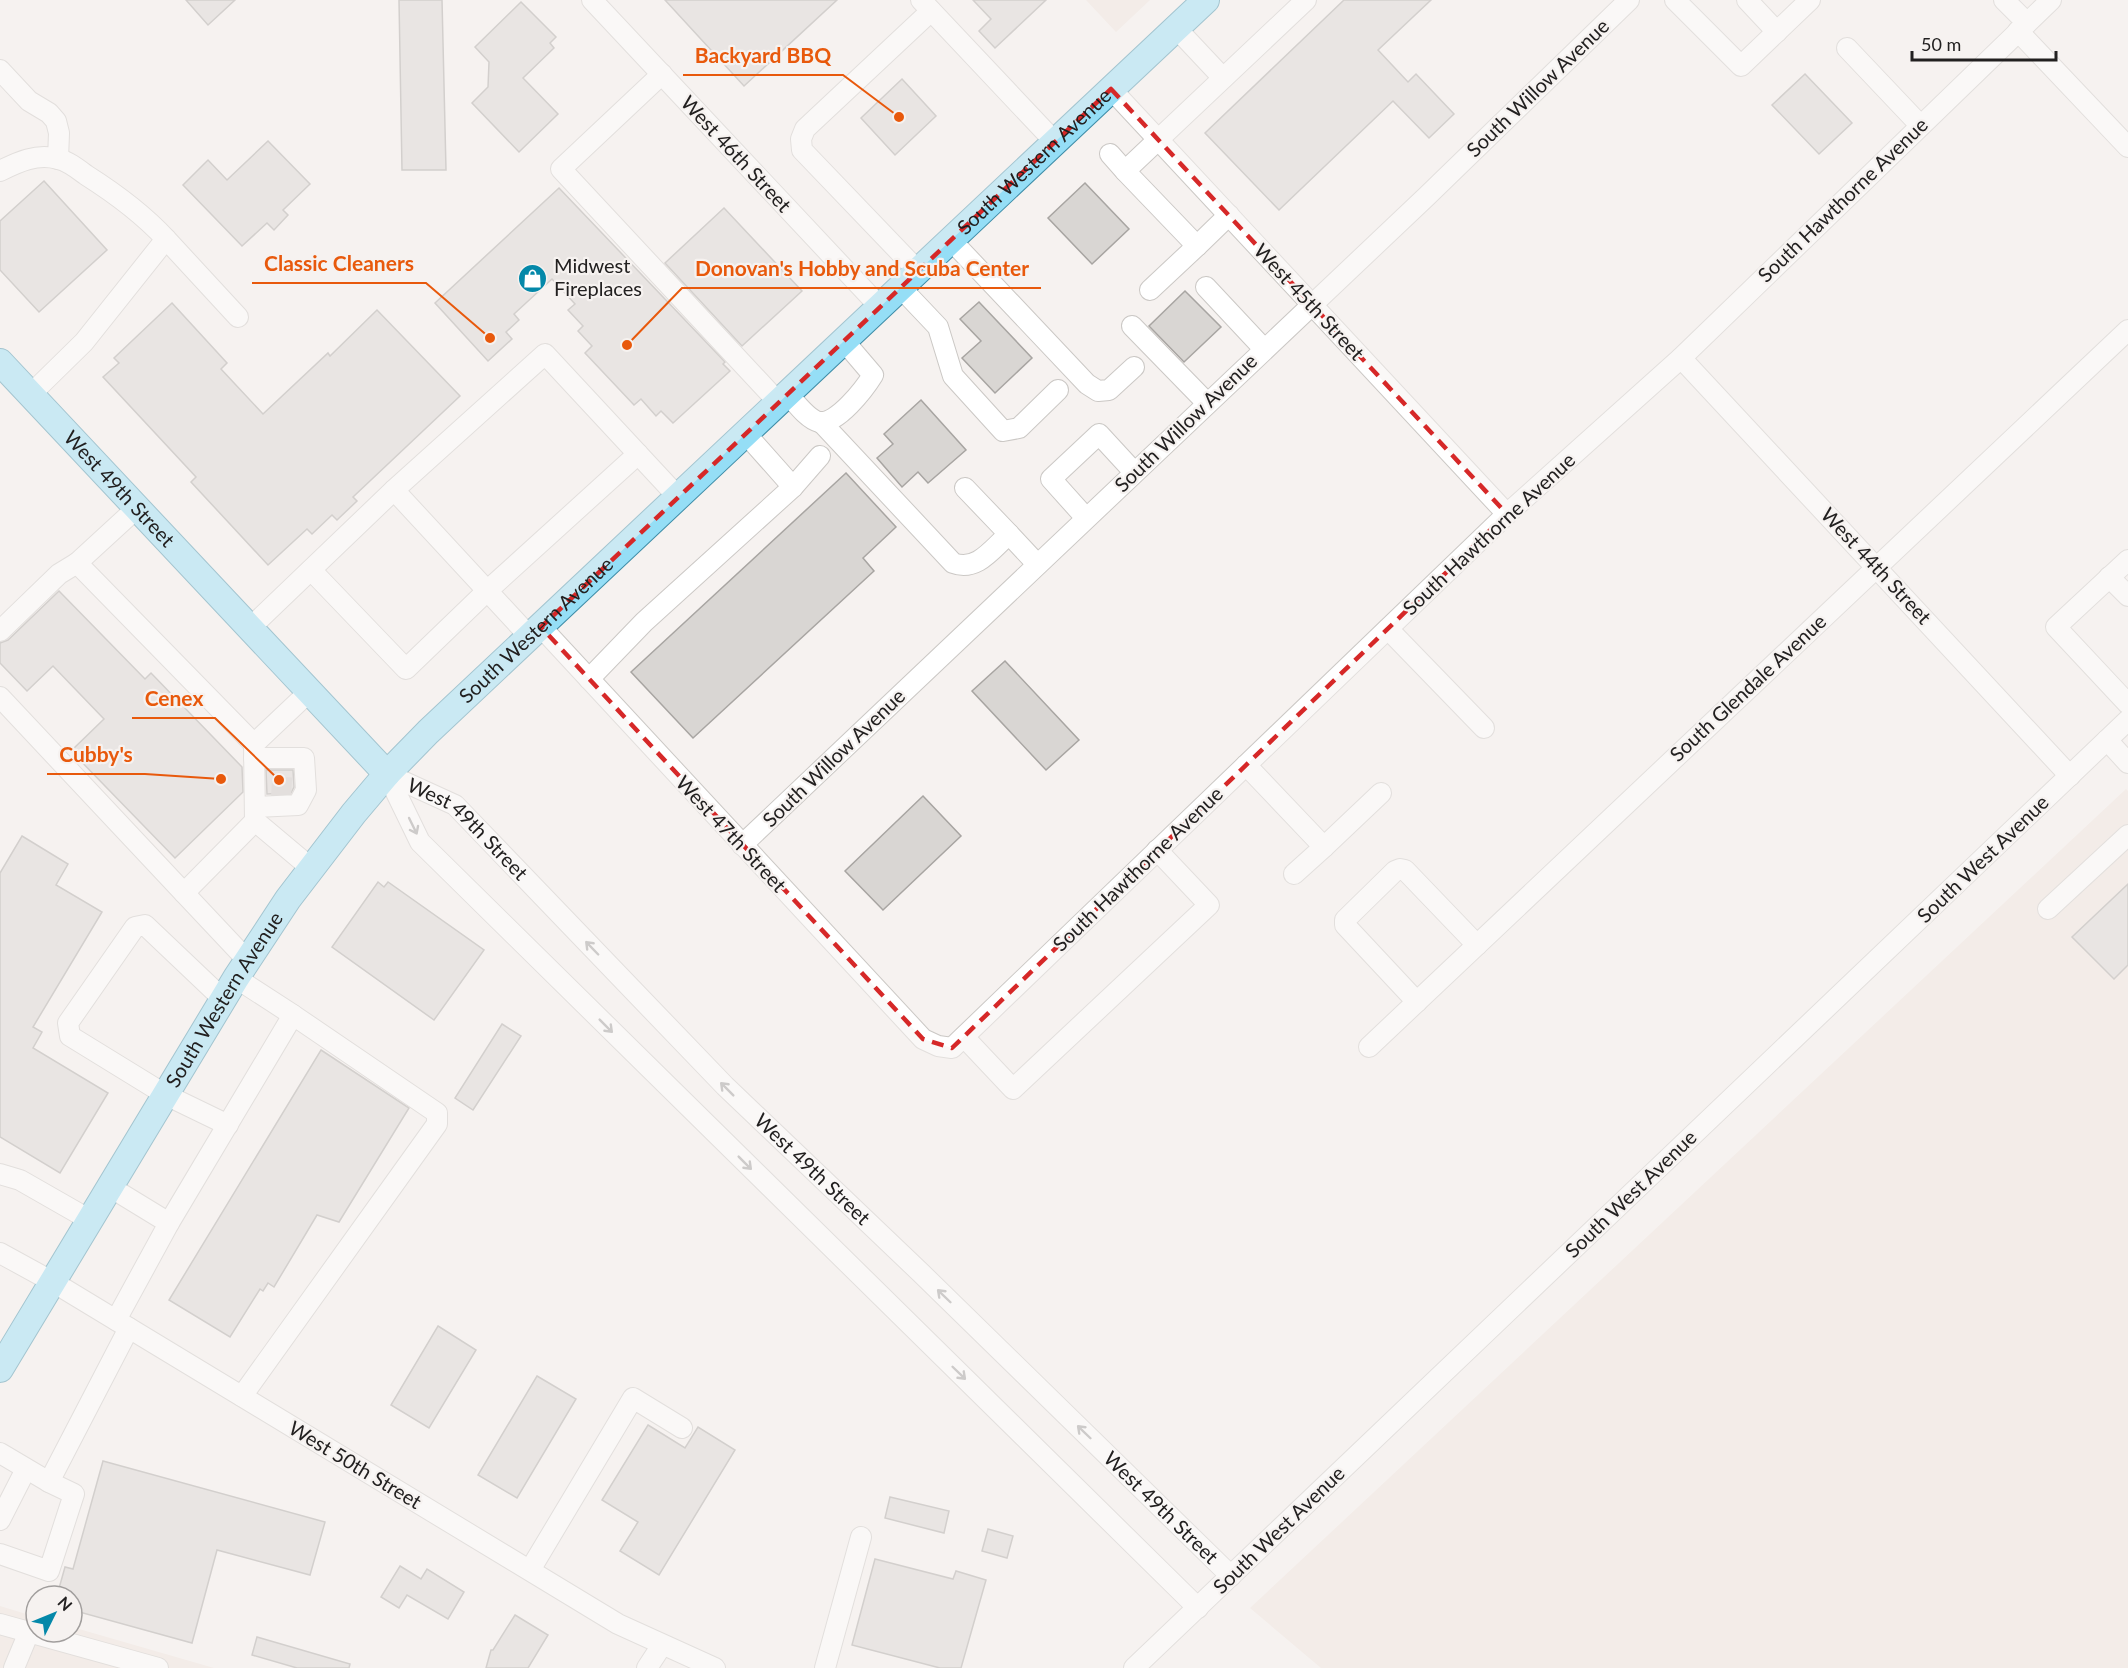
<svg xmlns="http://www.w3.org/2000/svg" width="2128" height="1668" viewBox="0 0 2128 1668" font-family="Lato,sans-serif">
  <style>
    .built { fill: #efe4dd }
    .building { fill: #d9d6d3; stroke: #a8a5a2; stroke-width: 1.5 }
    .lines { fill: none; stroke-linecap: round; stroke-linejoin: round }
    .minor-tunnel { stroke: #ccc8c6; stroke-width: 20; stroke-dasharray: 20 10; stroke-linecap: butt }
    .minor-casing { stroke: #cbc8c5; stroke-width: 22 }
    .major-casing { stroke: #3f8da7; stroke-width: 28 }
    .minor { stroke: #fff; stroke-width: 20 }
    .major { stroke: #95def6; stroke-width: 26 }
    .oneway { stroke: #9c9b9b }
    .marked { fill: none; stroke: #d62828; stroke-width: 4.5; stroke-dasharray: 12 8; stroke-linejoin: round }
    .labels { text-anchor: middle; stroke-width: 4.5; stroke-linejoin: round; paint-order: stroke }
    .street-label { font-size: 20px; fill: #222020; stroke: #f6f2f0 }
    .poi-label { font-size: 20px; fill: #222020; stroke: #f6f2f0; text-anchor: start }
    .leader { fill: none; stroke: #e8590c; stroke-width: 2 }
    .callout-dot { fill: #e8590c; stroke: #f6f2f0; stroke-width: 2 }
    .callout-label { font-size: 21px; text-anchor: middle; font-weight: bold; fill: #e8590c; stroke: #f6f2f0; stroke-width: 4.5; stroke-linejoin: round; paint-order: stroke }
  </style>
  <rect width="100%" height="100%" fill="#f6f2f0"/>
  <g class="built">
    <path d="M1086 0H1150L1116 32Z"/>
    <path d="M2126 789 2128 791V1668H1321L1250 1608Z"/>
    <path d="M0 1606 36 1617V1632H72V1627L214 1668H0Z"/>
  </g>
  <g class="building">
    <path d="M186 0H235L208 25Z"/>
    <path d="M399 0H442L446 170H402Z"/>
    <path d="M665 0H837L744 86Z"/>
    <path d="M973 0H1046L995 48 979 31 991 19Z"/>
    <path d="M1344 0H1431L1378 50 1408 82 1416 74 1454 114 1429 138 1393 101 1279 210 1205 133Z"/>
    <path d="M521 2 556 37 550 43 554 48 523 78 558 114 519 152 472 103 488 87 489 62 475 47Z"/>
    <path d="M1805 74 1852 123 1819 154 1772 105Z"/>
    <path d="M902 79 936 116 895 155 861 118Z"/>
    <path d="M268 141 310 184 283 210 288 215 274 230 267 223 242 246 183 185 208 160 227 180Z"/>
    <path d="M44 181 107 250 39 312 0 270V221Z"/>
    <path d="M1085 183 1129 229 1092 264 1048 218Z"/>
    <path d="M559 188 725 362 723 364 730 371 673 423 661 411 656 416 641 399 634 405 585 353 592 346 578 331 583 326 568 310 575 304 552 279 514 314 519 320 506 332 512 339 488 361 435 303Z"/>
    <path d="M724 208 802 291 742 346 665 263Z"/>
    <path d="M1185 291 1221 327 1184 362 1149 326Z"/>
    <path d="M979 302 1032 358 995 393 962 358 981 341 960 319Z"/>
    <path d="M172 303 227 363 221 369 263 414 328 353 330 356 377 310 460 396 353 497 357 501 337 520 332 515 312 534 307 529 268 565 191 482 196 477 103 377 119 363 114 358Z"/>
    <path d="M921 400 966 450 928 483 918 472 902 487 877 458 893 444 884 434Z"/>
    <path d="M846 473 896 527 863 558 874 571 693 738 631 672Z"/>
    <path d="M59 591 145 679 151 673 242 767 243 792 175 858 71 751 104 719 53 666 27 691 0 663V643L8 640Z"/>
    <path d="M1005 661 1079 740 1046 770 972 691Z"/>
    <path d="M266 770H293L294 787 291 793 267 794Z"/>
    <path d="M923 796 961 836 883 910 845 871Z"/>
    <path d="M22 836 68 864 56 885 102 912 33 1027 42 1032 33 1048 108 1093 60 1173 0 1137V873Z"/>
    <path d="M378 882 384 887 388 882 484 950 434 1020 332 947Z"/>
    <path d="M2128 884V965L2114 979 2072 937Z"/>
    <path d="M502 1024 521 1036 473 1110 455 1098Z"/>
    <path d="M321 1050 409 1108 339 1222 317 1215 274 1287 268 1283 263 1291 260 1289 230 1337 169 1300Z"/>
    <path d="M438 1326 476 1350 429 1428 391 1405Z"/>
    <path d="M537 1376 576 1399 517 1498 478 1475Z"/>
    <path d="M648 1425 685 1448 698 1427 735 1450 659 1575 620 1551 638 1522 602 1500Z"/>
    <path d="M103 1461 325 1522 310 1575 217 1550 192 1643 72 1610V1596L58 1592 65 1567 73 1569Z"/>
    <path d="M890 1497 949 1511 944 1533 885 1518Z"/>
    <path d="M988 1529 1013 1536 1007 1558 982 1551Z"/>
    <path d="M875 1559 953 1579 956 1571 986 1580 961 1668H940L852 1645Z"/>
    <path d="M400 1566 421 1579 427 1569 464 1592 448 1619 407 1595 399 1608 381 1597Z"/>
    <path d="M515 1615 548 1635 528 1668H486L491 1650H493Z"/>
    <path d="M257 1637 350 1664 349 1668H297L252 1655Z"/>
  </g>
  <g class="lines">
    <path class="minor-tunnel" d="M281 797 283 763"/>
    <defs>
      <g id="minor">
        <path d="M592 0 880 307"/>
        <path d="M921 0 1054 141"/>
        <path d="M1675 0 1741 66 1810 0"/>
        <path d="M1747 0 1777 32"/>
        <path d="M2004 0 2027 23"/>
        <path d="M1176 28 1223 78"/>
        <path d="M2018 31 2128 147"/>
        <path d="M1847 48 1920 125"/>
        <path d="M0 70 29 101 49 113 56 121 59 133 58 159"/>
        <path d="M662 74 561 169 779 403"/>
        <path d="M1111 89 1507 514"/>
        <path d="M1110 154 1125 171 1306 0"/>
        <path d="M0 171C18 162 37 153 58 159 68 161 78 169 86 175 116 194 142 213 166 239L84 342 31 394"/>
        <path d="M1125 171 1197 246 1150 290"/>
        <path d="M166 239 238 317"/>
        <path d="M950 239 1087 384 1098 391 1109 390 1134 367"/>
        <path d="M1197 246 1229 215"/>
        <path d="M918 271 802 150 801 139 805 129 931 11"/>
        <path d="M1206 287 1264 349"/>
        <path d="M901 288 938 327 953 376 1003 431 1019 428 1058 390"/>
        <path d="M1132 326 1207 403"/>
        <path d="M1681 358 2070 776"/>
        <path d="M788 394C796 403 807 419 819 422 837 425 865 388 873 375L844 341"/>
        <path d="M821 422 953 563C977 572 992 549 1009 534L1037 564"/>
        <path d="M746 434 793 487 820 456"/>
        <path d="M965 488 1009 534"/>
        <path d="M137 508 77 563 254 744"/>
        <path d="M1086 518 1051 479 1099 434 1134 472"/>
        <path d="M2128 560 2056 627 2128 704"/>
        <path d="M311 570 406 669 487 591 638 454"/>
        <path d="M2109 577 2128 596"/>
        <path d="M541 627 923 1039 938 1046 952 1048 1507 514 1681 358 2051 0"/>
        <path d="M250 628 394 490"/>
        <path d="M1388 629 1484 728"/>
        <path d="M0 631 59 574 77 563"/>
        <path d="M530 637 394 490 545 354 678 497"/>
        <path d="M589 679 644 622 793 487"/>
        <path d="M0 697 184 893"/>
        <path d="M2107 740 2128 763"/>
        <path d="M254 758H304L306 790 298 805 256 807"/>
        <path d="M1246 765 1324 847 1381 793"/>
        <path id="s1" d="M387 774 455 805 725 1086 921 1273 1231 1576"/>
        <path d="M387 774 420 842 1198 1608"/>
        <path d="M255 821 254 744 310 691"/>
        <path d="M742 845 1427 196 1629 0"/>
        <path d="M1294 874 1324 847"/>
        <path d="M2048 909 2128 835"/>
        <path d="M248 961 184 893 255 821 311 868"/>
        <path d="M224 1000 145 925 135 927 68 1023 70 1036 166 1095 228 1125"/>
        <path d="M1417 1002 1345 925V920L1395 871 1400 869 1405 870 1477 945"/>
        <path d="M964 1037 1013 1089 1209 905 1157 850"/>
        <path d="M1369 1047 2128 330"/>
        <path d="M0 1174 20 1180 90 1220"/>
        <path d="M110 1187 169 1223 116 1320"/>
        <path d="M169 1223 293 1015 236 978"/>
        <path d="M0 1253 53 1282 618 1624 715 1668"/>
        <path d="M242 1396 437 1124V1113L293 1015"/>
        <path d="M0 1453 49 1482 129 1328"/>
        <path d="M0 1520 26 1469"/>
        <path d="M0 1554 49 1571 74 1494 49 1482"/>
        <path d="M530 1570 633 1398 682 1428"/>
        <path d="M0 1624 158 1668"/>
        <path d="M14 1668 29 1632"/>
        <path d="M647 1668 662 1645"/>
        <path d="M825 1668 861 1537"/>
        <path d="M1134 1668 2128 720"/>
      </g>
      <g id="major">
        <path id="s2" d="M0 362 387 774"/>
        <path id="s3" d="M0 1369 236 978 288 899 354 813 387 774 428 732 1206 0"/>
      </g>
    </defs>
    <use href="#minor" class="minor-casing"/>
    <use href="#major" class="major-casing"/>
    <use href="#minor" class="minor"/>
    <use href="#major" class="major"/>
  </g>
  <defs><path id="oneway-shaft" d="M-6 0H5M1.5-3L5.5 0L1.5 3" fill="none" stroke-width="1.6" stroke-linecap="round" stroke-linejoin="round" transform="scale(1.5)"/></defs>
  <g class="oneway">
    <use href="#oneway-shaft" transform="translate(413 826) rotate(64)"/>
    <use href="#oneway-shaft" transform="translate(592 948) rotate(-134)"/>
    <use href="#oneway-shaft" transform="translate(606 1026) rotate(45)"/>
    <use href="#oneway-shaft" transform="translate(727 1089) rotate(-135)"/>
    <use href="#oneway-shaft" transform="translate(745 1163) rotate(45)"/>
    <use href="#oneway-shaft" transform="translate(944 1296) rotate(-136)"/>
    <use href="#oneway-shaft" transform="translate(959 1373) rotate(44)"/>
    <use href="#oneway-shaft" transform="translate(1084 1432) rotate(-136)"/>
  </g>
  <path d="M0 0H2128V1668H0ZM1111 89 1507 514 952 1048 923 1039 541 627Z" fill="#f6f2f0" fill-opacity=".55" fill-rule="evenodd"/>
  <path class="marked" d="M1111 89 1507 514 952 1048 923 1039 541 627Z"/>
  <defs>
    <symbol id="shop-disc" viewBox="-11 -11 22 22"><circle r="9.5" fill="#0488a9" stroke="#f6f2f0"/><path d="M-5-2.5h2.3a2.7 3.5 0 0 1 5.4 0H5L5.5 6h-11ZM-1.5-2.5h3a1.5 2.3 0 0 0-3 0Z" fill="#fff"/></symbol>
  </defs>
  <g fill-rule="evenodd">
    <use href="#shop-disc" x="516" y="262" width="33" height="33"/>
  </g>
  <g class="labels">
    <g class="street-label">
      <text transform="translate(1538 88) rotate(-44)" y="7">South Willow Avenue</text>
      <text transform="translate(736 154) rotate(47)" y="7">West 46th Street</text>
      <text dy="7" stroke="none"><textPath href="#s3" startOffset="1602">South Western Avenue</textPath></text>
      <text transform="translate(1843 200) rotate(-44)" y="7">South Hawthorne Avenue</text>
      <text transform="translate(1309 302) rotate(47)" y="7">West 45th Street</text>
      <text transform="translate(1186 423) rotate(-44)" y="7">South Willow Avenue</text>
      <text dy="7" stroke="none"><textPath href="#s2" startOffset="174">West 49th Street</textPath></text>
      <text transform="translate(1489 534) rotate(-43)" y="7">South Hawthorne Avenue</text>
      <text transform="translate(1876 566) rotate(47)" y="7">West 44th Street</text>
      <text dy="7" stroke="none"><textPath href="#s3" startOffset="918">South Western Avenue</textPath></text>
      <text transform="translate(1748 688) rotate(-43)" y="7">South Glendale Avenue</text>
      <text transform="translate(834 758) rotate(-44)" y="7">South Willow Avenue</text>
      <text dy="7" stroke="none"><textPath href="#s1" startOffset="99">West 49th Street</textPath></text>
      <text transform="translate(731 834) rotate(47)" y="7">West 47th Street</text>
      <text transform="translate(1983 859) rotate(-44)" y="7">South West Avenue</text>
      <text transform="translate(1138 869) rotate(-44)" y="7">South Hawthorne Avenue</text>
      <text dy="7" stroke="none"><textPath href="#s3" startOffset="432">South Western Avenue</textPath></text>
      <text dy="7" stroke="none"><textPath href="#s1" startOffset="585">West 49th Street</textPath></text>
      <text transform="translate(1631 1194) rotate(-44)" y="7">South West Avenue</text>
      <text transform="translate(355 1465) rotate(31)" y="7">West 50th Street</text>
      <text dy="7" stroke="none"><textPath href="#s1" startOffset="1071">West 49th Street</textPath></text>
      <text transform="translate(1279 1530) rotate(-44)" y="7">South West Avenue</text>
    </g>
    <g class="poi-label">
      <text x="554" y="273">Midwest<tspan x="554" dy="23">Fireplaces</tspan></text>
    </g>
  </g>
  <path class="leader" d="M899 117L843 75H683M490 338L426 283H252M627 345L682 288H1041M279 780L215 718H132M221 779L145 774H47"/>
  <g class="callout-dot">
    <circle cx="899" cy="117" r="6"/>
    <circle cx="490" cy="338" r="6"/>
    <circle cx="627" cy="345" r="6"/>
    <circle cx="279" cy="780" r="6"/>
    <circle cx="221" cy="779" r="6"/>
  </g>
  <g class="callout-label">
    <text x="763" y="63">Backyard BBQ</text>
    <text x="339" y="271">Classic Cleaners</text>
    <text x="862" y="276">Donovan's Hobby and Scuba Center</text>
    <text x="174" y="706">Cenex</text>
    <text x="96" y="762">Cubby's</text>
  </g>
  <g transform="translate(54 1614) rotate(47)"><circle r="28" fill="#f6f2f0" stroke="#a19e9d" stroke-width="1.5"/>
  <path d="M0-4.5L10 22L0 15L-10 22Z" fill="#0488a9"/>
  <text y="-9" font-size="16" font-weight="bold" text-anchor="middle" fill="#222020">N</text>
  </g>
  <path d="M1912 51v9h144v-9" fill="none" stroke="#222020" stroke-width="3"/>
  <text x="1921" y="51" font-size="18" fill="#222020" stroke="#f6f2f0" stroke-width="4.5" paint-order="stroke">50 m</text>
</svg>
